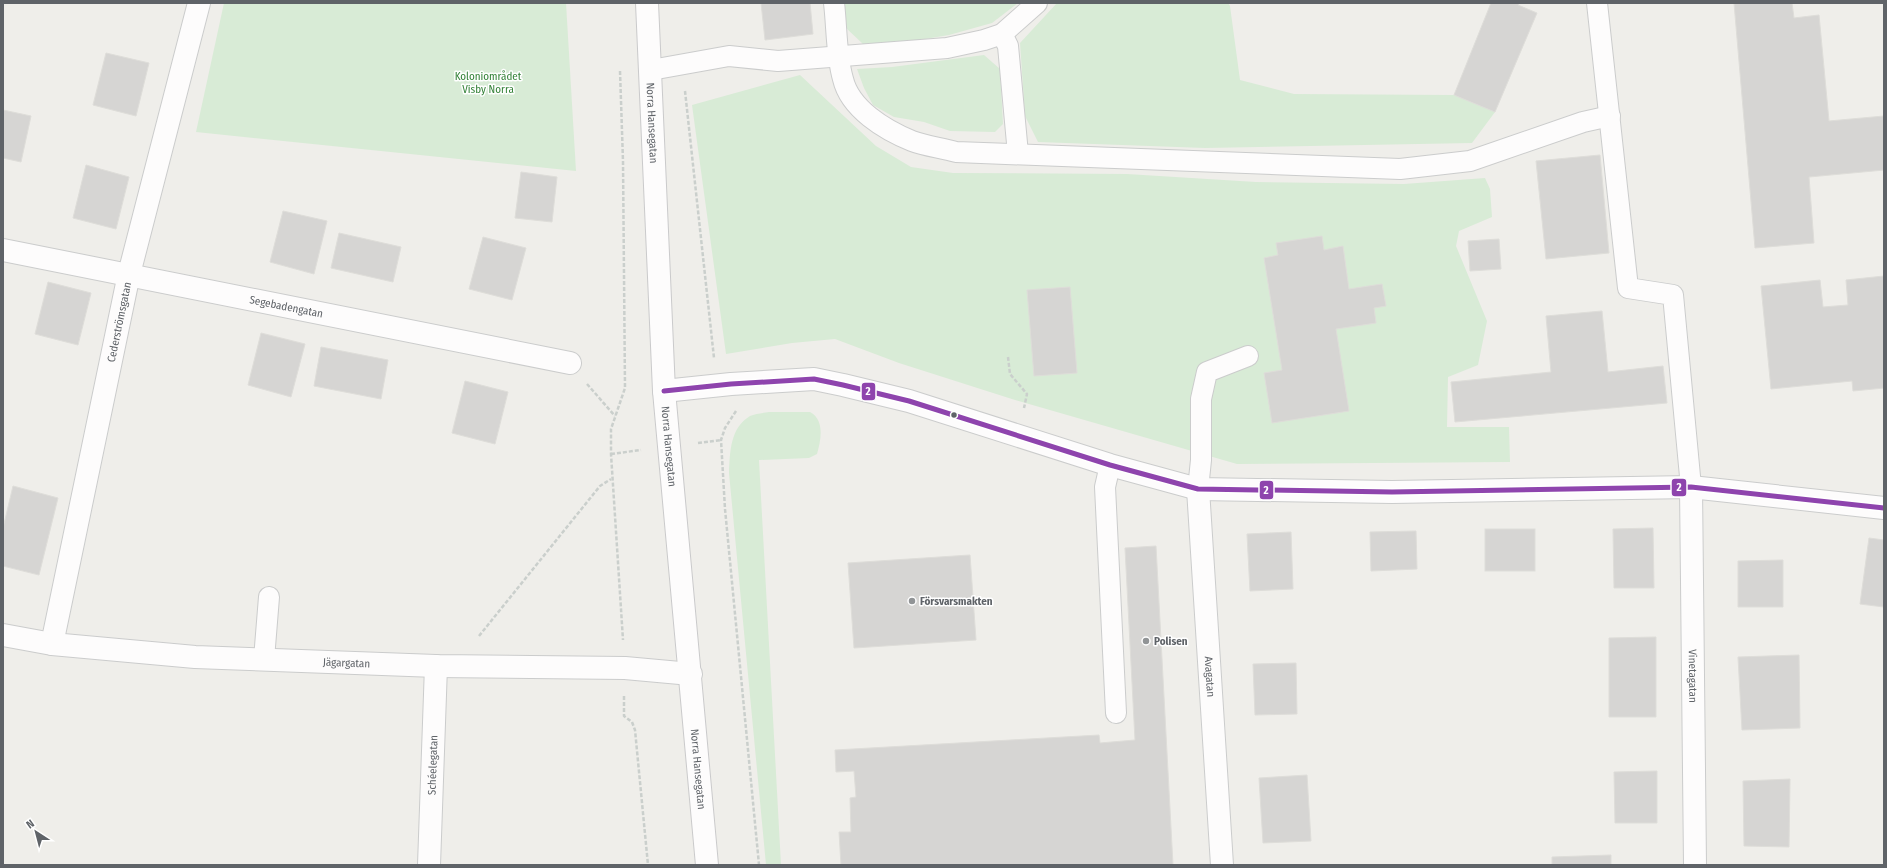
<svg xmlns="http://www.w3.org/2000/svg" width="1887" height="868" viewBox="0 0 1887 868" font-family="'Fira Sans Condensed',sans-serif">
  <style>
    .green { fill: #d8ebd6 }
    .building { fill: #d6d5d3; stroke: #deddd9 }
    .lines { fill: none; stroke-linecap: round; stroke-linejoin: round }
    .service-casing { stroke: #cbcccc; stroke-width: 22 }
    .minor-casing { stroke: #cbcccc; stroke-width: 24 }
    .secondary-casing { stroke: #cacacb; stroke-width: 24 }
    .path { stroke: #cacfcc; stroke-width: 2.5; stroke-dasharray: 4 2; stroke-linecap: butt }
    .service { stroke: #fdfcfc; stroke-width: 20 }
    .minor { stroke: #fdfcfc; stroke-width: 22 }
    .secondary { stroke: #fdfcfc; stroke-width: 22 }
    .bus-1-casing { stroke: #fff; stroke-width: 8 }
    .bus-1 { stroke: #8e44ad; stroke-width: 5 }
    .bus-dot { fill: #5f6368; stroke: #fff; stroke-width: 1.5 }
    .poi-dot { fill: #919496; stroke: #fff; stroke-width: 1.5 }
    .labels { text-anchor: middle; stroke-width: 3; stroke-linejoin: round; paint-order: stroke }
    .park-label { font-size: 11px; fill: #348238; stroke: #fff }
    .street-label { font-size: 11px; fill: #5f6368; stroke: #fff }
    .poi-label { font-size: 11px; font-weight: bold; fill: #5f6368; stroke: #fff; text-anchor: start }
    .line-badge { stroke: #fff; stroke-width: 1.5 }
    .badge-label { font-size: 11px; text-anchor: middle; font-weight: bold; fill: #fff }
  </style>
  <rect width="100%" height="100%" fill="#efeeea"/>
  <g class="green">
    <path d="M224 3H566L576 171 196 132Z"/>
    <path d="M843 3H1018L992 23 949 35 907 42 863 44 844 26Z"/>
    <path d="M1057 3H1228L1230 6 1240 80 1294 94 1454 95 1495 112 1472 143 1205 148 1038 142 1025 116 1020 43Z"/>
    <path d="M984 55 1000 69 1003 124 995 132 950 131 924 122 894 117 873 105 864 88 857 69 892 67Z"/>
    <path d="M800 75 876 146 911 167 953 173 1127 174 1256 182 1404 184 1485 178 1490 189 1492 217 1459 231 1456 246 1487 321 1478 365 1448 377 1447 427H1509L1510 462 1237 464 1015 400 899 363 835 339 792 343 726 354 692 105Z"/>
    <path d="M769 412H810C825 420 821 440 817 454L809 458 759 460 781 865H766L729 473C730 452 730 428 750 416 755 414 763 413 769 412Z"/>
  </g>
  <g class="building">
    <path d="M761 3H810L813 34 765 40Z"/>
    <path d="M1491 3H1519L1518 5 1537 13 1495 112 1454 95Z"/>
    <path d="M1734 3H1792L1794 18 1819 15 1829 121 1884 116V170L1809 177 1814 243 1755 248Z"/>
    <path d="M106 53 149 63 136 116 93 105Z"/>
    <path d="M3 110 31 116 21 162 3 158Z"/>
    <path d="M1600 155 1609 253 1546 259 1536 161Z"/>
    <path d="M86 165 129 177 116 229 73 218Z"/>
    <path d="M521 172 557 177 552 222 515 218Z"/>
    <path d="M283 211 327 221 314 274 270 262Z"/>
    <path d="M339 233 401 247 393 282 331 268Z"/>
    <path d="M1322 236 1324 250 1343 246 1349 289 1382 284 1386 306 1374 308 1376 323 1336 329 1349 411 1272 423 1264 373 1282 370 1264 258 1278 255 1276 243Z"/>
    <path d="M483 237 526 248 512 300 469 289Z"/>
    <path d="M1499 239 1501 269 1470 271 1468 241Z"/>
    <path d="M1884 276V388L1853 391 1852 381 1771 389 1761 286 1820 280 1823 307 1848 305 1846 280Z"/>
    <path d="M48 282 91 293 78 345 35 334Z"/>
    <path d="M1070 287 1077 373 1034 376 1027 290Z"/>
    <path d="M1602 311 1608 372 1663 366 1667 403 1455 422 1451 382 1551 372 1546 316Z"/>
    <path d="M261 333 305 344 291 397 248 385Z"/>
    <path d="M321 347 388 360 381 399 314 386Z"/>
    <path d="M465 381 508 392 495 444 452 433Z"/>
    <path d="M13 486 58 498 39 575 3 566V528Z"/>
    <path d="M1653 528 1654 588H1614L1613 529Z"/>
    <rect x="1485" y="529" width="50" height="42"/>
    <path d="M1416 531 1417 569 1371 571 1370 532Z"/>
    <path d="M1291 532 1293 589 1250 591 1247 534Z"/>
    <path d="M1869 538 1884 540V607L1860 604Z"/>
    <path d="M1156 546 1173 865H841L839 832H851L850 798 856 797 854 771 836 772 835 750 1099 735 1100 743 1135 740 1125 548Z"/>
    <path d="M970 555 976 640 854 648 848 563Z"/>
    <path d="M1783 560V607H1738V561Z"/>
    <path d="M1656 637V717H1609V638Z"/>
    <path d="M1799 655 1800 728 1742 730 1738 657Z"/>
    <path d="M1296 663 1297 714 1255 715 1253 664Z"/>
    <path d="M1657 771V823H1615L1614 772Z"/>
    <path d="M1307 775 1311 841 1263 843 1259 778Z"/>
    <path d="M1790 779 1789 847 1744 846 1743 781Z"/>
    <path d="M1611 855V865H1552V857Z"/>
  </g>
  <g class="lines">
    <defs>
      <g id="service">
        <path d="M834 3C837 28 836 55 843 79 850 109 885 130 912 141 925 146 942 148 956 152L1400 169 1470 161 1583 122 1610 116"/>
        <path d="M1597 3 1628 288 1673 295 1691 487"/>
        <path d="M1002 34 1008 46 1018 154"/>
        <path d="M651 70 729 56 778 61 947 48 984 40 1002 34 1037 3"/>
        <path d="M1110 465 1105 487 1116 713"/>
        <path d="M1198 489 1201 460V399L1207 372 1248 356"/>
        <path d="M264 659 269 597"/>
      </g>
      <g id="minor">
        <path id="s1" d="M3 250 570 363"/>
        <path d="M664 391 731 384 814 379 843 385 909 401 1110 465 1198 489 1392 492 1691 487 1884 508"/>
        <path id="s2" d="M1691 487 1695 865"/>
        <path id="s3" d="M1198 489 1222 865"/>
        <path id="s4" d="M3 635 52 644 195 657 436 666 625 668 691 674"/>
        <path id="s5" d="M52 644 129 274 199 3"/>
        <path id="s6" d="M429 865 436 666"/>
      </g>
      <g id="secondary">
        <path id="s7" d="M647 3 664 391 707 865"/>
      </g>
    </defs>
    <use href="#service" class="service-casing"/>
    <use href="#minor" class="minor-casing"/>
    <use href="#secondary" class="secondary-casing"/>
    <g class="path">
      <path d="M620 71 623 161 625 388 611 429V454L623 640"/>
      <path d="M685 91 714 358"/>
      <path d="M1008 357 1010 374 1027 394 1024 408"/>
      <path d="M587 384 615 416"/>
      <path d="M736 411 725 428 721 440 725 509 759 865"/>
      <path d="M698 443 721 440"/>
      <path d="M611 454 641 450"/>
      <path d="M479 636 600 486 611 479"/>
      <path d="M624 696V716L632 722 635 730 648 865"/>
    </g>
    <use href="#service" class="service"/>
    <use href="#minor" class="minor"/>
    <use href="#secondary" class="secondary"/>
    <defs>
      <path id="bus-1" d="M664 391 731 384 814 379 843 385 909 401 1110 465 1198 489 1392 492 1691 487 1884 508"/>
    </defs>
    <use href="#bus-1" class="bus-1-casing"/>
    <use href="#bus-1" class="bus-1"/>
  </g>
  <circle class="bus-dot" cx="954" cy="415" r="3.5"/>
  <g class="poi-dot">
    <circle cx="912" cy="601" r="4"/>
    <circle cx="1146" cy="641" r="4"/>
  </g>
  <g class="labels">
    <g class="park-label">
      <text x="488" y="80">Koloniområdet<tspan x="488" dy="13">Visby Norra</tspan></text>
    </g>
    <g class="street-label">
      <text dy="4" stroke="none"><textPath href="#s7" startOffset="120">Norra Hansegatan</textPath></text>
      <text dy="4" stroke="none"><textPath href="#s1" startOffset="289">Segebadengatan</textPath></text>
      <text dy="4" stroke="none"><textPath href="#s5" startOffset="329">Cederströmsgatan</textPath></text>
      <text dy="4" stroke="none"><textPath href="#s7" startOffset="444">Norra Hansegatan</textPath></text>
      <text dy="4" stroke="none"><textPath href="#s4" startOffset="345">Jägargatan</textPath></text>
      <text dy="4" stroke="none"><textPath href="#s2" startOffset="189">Vinetagatan</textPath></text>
      <text dy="4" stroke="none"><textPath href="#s3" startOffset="188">Avagatan</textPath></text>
      <text dy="4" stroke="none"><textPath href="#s6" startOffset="100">Schéelegatan</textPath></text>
      <text dy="4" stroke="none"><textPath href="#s7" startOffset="768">Norra Hansegatan</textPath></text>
    </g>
    <g class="poi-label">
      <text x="920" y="605">Försvarsmakten</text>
      <text x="1154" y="645">Polisen</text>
    </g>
  </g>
  <g class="line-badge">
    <rect x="861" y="382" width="15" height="19" rx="4" fill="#8e44ad"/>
    <rect x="1671" y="478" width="16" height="19" rx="4" fill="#8e44ad"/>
    <rect x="1259" y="480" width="15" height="20" rx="4" fill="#8e44ad"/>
  </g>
  <g class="badge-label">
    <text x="868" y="395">2</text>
    <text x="1679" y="491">2</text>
    <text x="1266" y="494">2</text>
  </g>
  <rect width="1887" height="868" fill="none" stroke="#5f6368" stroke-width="8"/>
  <g transform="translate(36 832) rotate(324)" stroke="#ffffff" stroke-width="3" paint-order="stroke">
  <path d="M0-3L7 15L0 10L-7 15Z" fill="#5f6368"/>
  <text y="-6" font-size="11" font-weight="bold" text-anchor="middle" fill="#5f6368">N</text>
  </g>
</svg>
